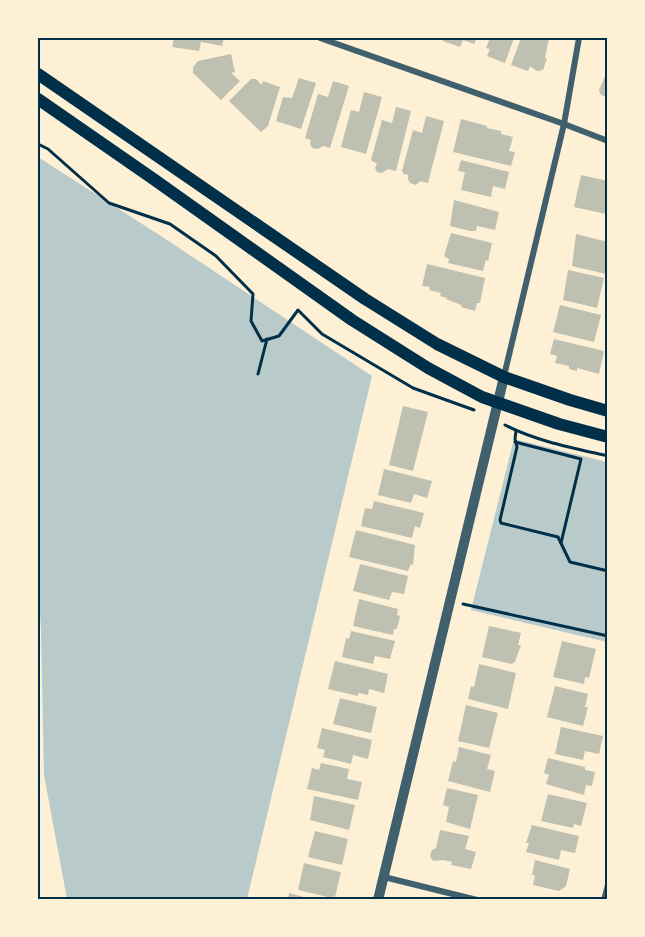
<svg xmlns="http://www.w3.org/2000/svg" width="645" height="937" viewBox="0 0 645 937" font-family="Overpass,sans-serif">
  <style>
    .green { fill: #b9caca }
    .building { fill: #bec0b2 }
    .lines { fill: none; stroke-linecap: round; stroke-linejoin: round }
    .path { stroke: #003049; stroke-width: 3 }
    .minor { stroke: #3f606c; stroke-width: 6 }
    .tertiary { stroke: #3f606c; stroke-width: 10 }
    .secondary { stroke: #003049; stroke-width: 12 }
    .neatline { fill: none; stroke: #003049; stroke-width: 2 }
  </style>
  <rect width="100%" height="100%" fill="#fdf0d5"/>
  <g class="green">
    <path d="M38 157 164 238 372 376 247 899H67L44 775 41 630 38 582Z"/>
    <path d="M514 439 607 462V642L471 610Z"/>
  </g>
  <g class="building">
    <path d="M174 38H224L222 46 201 42 199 51 172 47Z"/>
    <path d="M444 38H477L474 44 463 40 460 47 443 41Z"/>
    <path d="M490 38H514L505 63 487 56 490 49 486 48Z"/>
    <path d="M521 38H549L545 58H547L543 70 537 71 530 66 528 71 511 65Z"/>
    <path d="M231 54 235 72 231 73 240 81 221 100 193 73V67L198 61Z"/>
    <path d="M608 69V97L601 95 599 90Z"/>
    <path d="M299 78 316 83 301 129 276 121 283 97 292 98Z"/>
    <path d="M251 79H256L262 85 263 81 280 87 268 126 261 132 229 101Z"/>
    <path d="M333 81 349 86 330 148 323 146 318 149 312 148 310 143 311 140 305 138 318 94 328 97Z"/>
    <path d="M364 92 382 97 366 154 341 147 351 110 359 112Z"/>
    <path d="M396 107 411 111 396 171 388 169 382 173 377 172 375 168 377 164 371 160 382 120 392 123Z"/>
    <path d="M426 116 444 121 428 183 420 181 416 185 410 183 408 179V175L404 174 402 171 413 130 422 133Z"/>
    <path d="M461 119 480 124 487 126V128L501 131V134L513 137 509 151 515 152 511 166 453 152Z"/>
    <path d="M461 160 509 172 505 189 493 186 491 197 461 190 465 172 458 171Z"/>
    <path d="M581 175 608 181 606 214 574 207Z"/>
    <path d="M454 200 499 212 495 230 477 226 476 231H470L450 226Z"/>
    <path d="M451 233 492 243 488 261 486 260 483 271 448 263 449 259 444 256Z"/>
    <path d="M576 234 608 242 606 274 572 266Z"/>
    <path d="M427 264 485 278 480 303H477L475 311 461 307V305L446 299 447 298 440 296 441 293 429 290 430 287 422 286Z"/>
    <path d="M568 270 604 278 597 308 563 300Z"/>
    <path d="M560 305 601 315 594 342 553 332Z"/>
    <path d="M554 339 604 351 599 374 577 368V371L569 369V366L555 363 557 356 550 354Z"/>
    <path d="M403 406 428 412 413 471 389 465Z"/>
    <path d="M384 469 432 481 427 498 414 494 411 503 378 495Z"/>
    <path d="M374 501 424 513 420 528 415 526 412 538 361 526 365 508 372 509Z"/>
    <path d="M356 530 415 545 413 565 411 564 408 571 349 557Z"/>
    <path d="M360 564 408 576 404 594 392 592 389 600 353 591Z"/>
    <path d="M359 599 398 609 397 615 400 616 397 629H394L393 635 353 626Z"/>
    <path d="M489 626 521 633 518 645H521L515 662 511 664 482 657Z"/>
    <path d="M351 631 395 641 390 659 375 656 373 664 342 657 346 638 349 639Z"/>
    <path d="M562 641 596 649 589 678 585 677 584 684 553 677Z"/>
    <path d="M335 661 388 674 384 693 369 689 368 695 358 693V696L328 689Z"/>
    <path d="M479 664 516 673 508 709 468 699 471 686 474 687Z"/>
    <path d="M555 686 588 694 585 707H588L583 726 547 717Z"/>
    <path d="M340 698 377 707 371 733 333 724Z"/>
    <path d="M466 705 498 713 489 748 458 741Z"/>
    <path d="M561 727 603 736 599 754 585 751 583 760 555 754Z"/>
    <path d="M322 728 372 740 368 759 353 755 351 764 323 757 325 750 317 748Z"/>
    <path d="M459 747 491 755 487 769 495 771 490 792 448 781 453 761 456 762Z"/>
    <path d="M548 758 585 767V770L595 772 592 786 586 785 584 795 546 784 549 775 544 773Z"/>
    <path d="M321 763 349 769 347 779 362 782 358 800 307 789 312 768 319 770Z"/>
    <path d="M447 788 478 795 470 829 446 822 449 807 443 805Z"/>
    <path d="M548 794 587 803 581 826 574 824 573 828 541 821Z"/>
    <path d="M314 796 355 805 349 830 310 820Z"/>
    <path d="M532 825 579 836 575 853 561 850 559 860 526 852 529 843H526Z"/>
    <path d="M440 830 469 836 465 849 476 852 471 869 451 865 452 862 443 860 433 861 430 856 432 850 436 848Z"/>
    <path d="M315 831 348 839 342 865 308 857Z"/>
    <path d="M535 860 570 869 566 886 559 891 533 885 535 875H532Z"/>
    <path d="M304 863 341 872 335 897 332 896V898L298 890Z"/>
    <path d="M289 893 311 899V900H288Z"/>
  </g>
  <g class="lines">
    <g class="path">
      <path d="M38 144 48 149 109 203 170 224 216 256 253 294 251 321 262 341 279 336 298 310 322 334 413 388 474 410"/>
      <path d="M258 374 267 339"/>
      <path d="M505 425C536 441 573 448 608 456"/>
      <path d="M516 431 515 439 517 447 500 520 501 523 558 537 570 562 608 571"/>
      <path d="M515 442 581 459 561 543"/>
      <path d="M463 604 608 636"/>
    </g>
    <g class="minor">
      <path d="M320 38 564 124 608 141"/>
      <path d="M504 376 564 124 579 38"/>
      <path d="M384 877 477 900"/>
      <path d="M604 900 608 885"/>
    </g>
    <path class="tertiary" d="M378 900 504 377"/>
    <g class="secondary">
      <path d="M38 74 365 299 437 344 504 377 570 400 608 411"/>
      <path d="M38 99 152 178 352 320 428 368 482 397 559 424 608 437"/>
    </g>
  </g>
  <rect width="645" height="937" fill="none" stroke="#fdf0d5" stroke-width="78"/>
  <rect x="39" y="39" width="567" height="859" class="neatline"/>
</svg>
